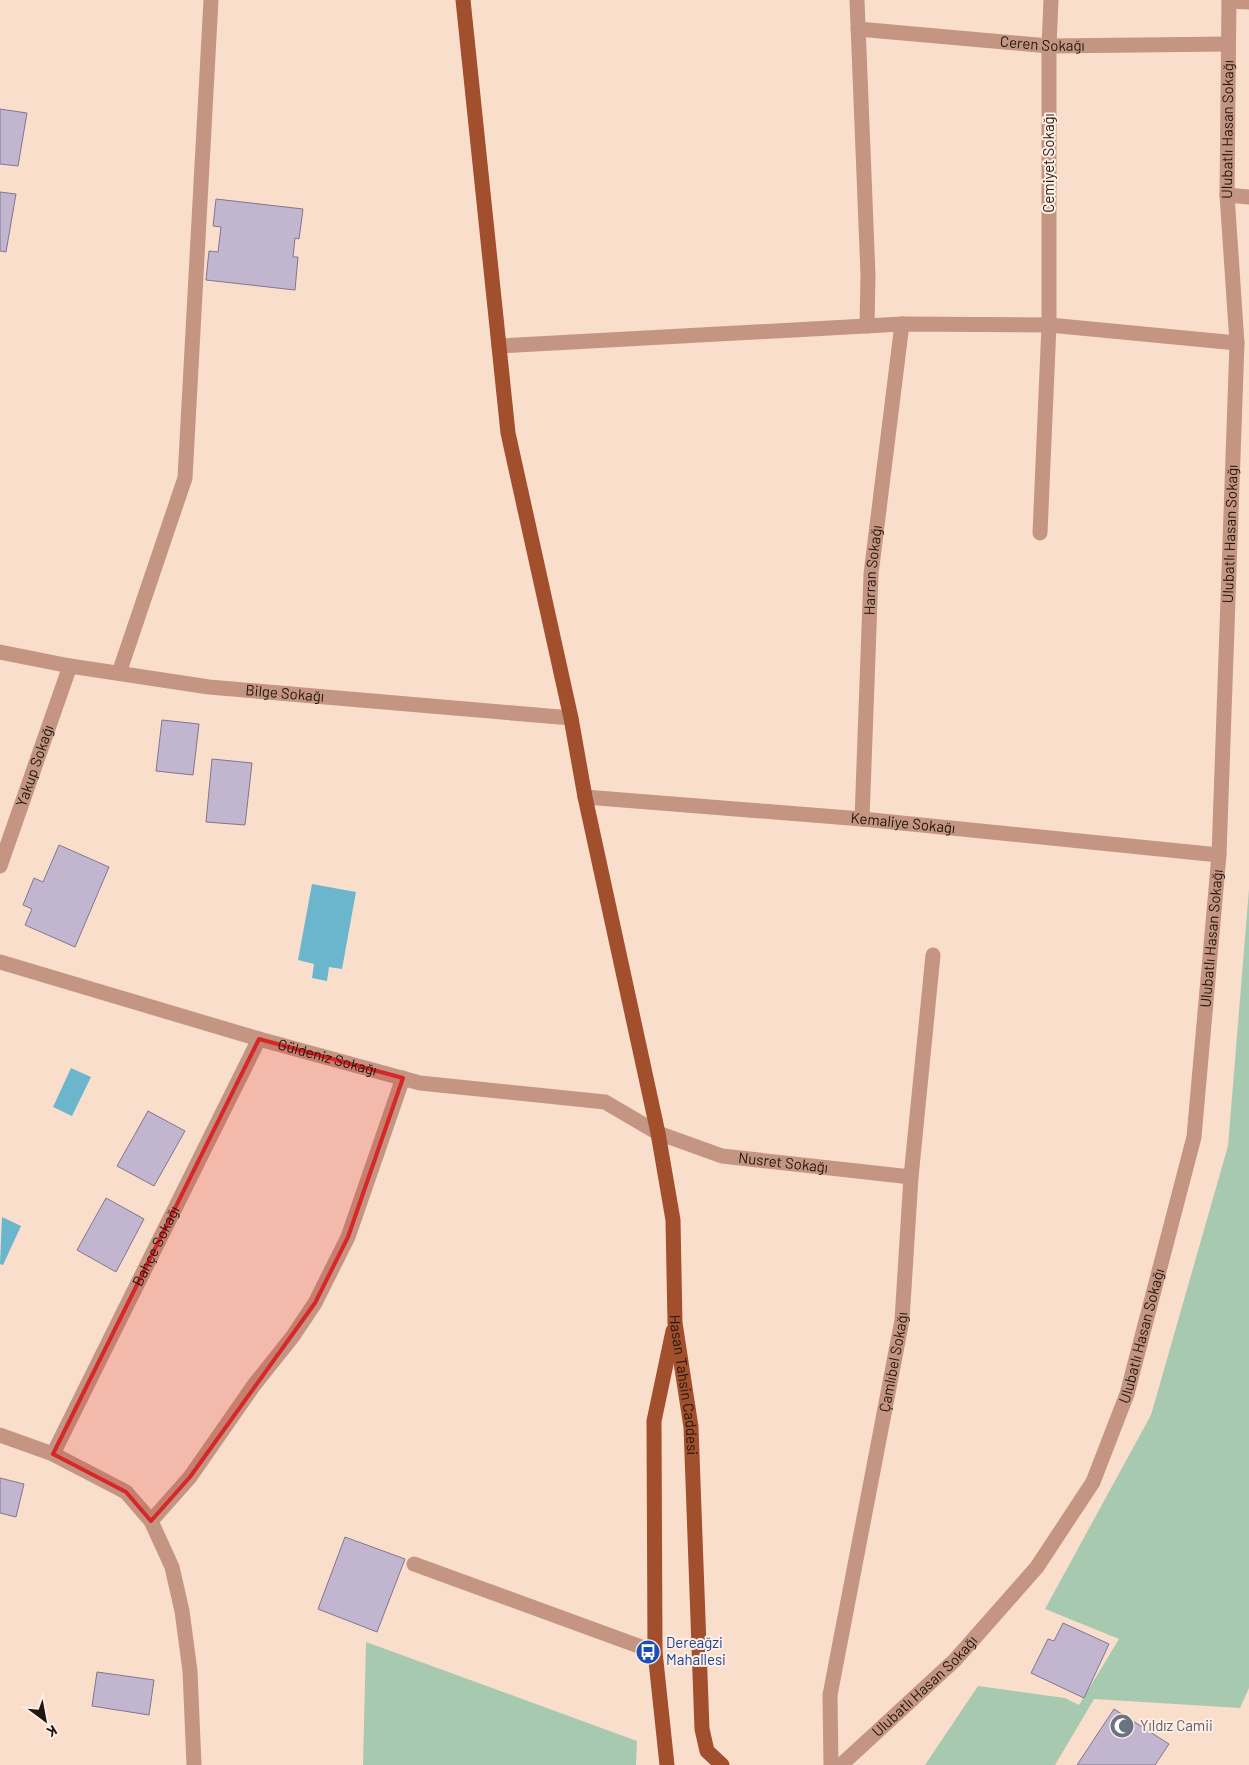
<svg xmlns="http://www.w3.org/2000/svg" width="1249" height="1765" viewBox="0 0 1249 1765" font-family="Barlow,sans-serif">
  <style>
    .green { fill: #a7c9b0 }
    .water { fill: #6cb6cd }
    .building { fill: #c1b5cf; stroke: #82768e }
    .lines { fill: none; stroke-linecap: round; stroke-linejoin: round }
    .minor { stroke: #c49582; stroke-width: 15 }
    .major { stroke: #a14f2c; stroke-width: 15 }
    .marked { fill: #d62828; fill-opacity: 0.2; stroke: #d62828; stroke-width: 4; stroke-linejoin: round }
    .labels { text-anchor: middle; stroke-width: 4; stroke-linejoin: round; paint-order: stroke }
    .street-label { font-size: 15px; fill: #211711; stroke: #ffeee3 }
    .transit-label { font-size: 15px; fill: #164399; stroke: #ffeee3; text-anchor: start }
    .worship-label { font-size: 15px; fill: #5b616d; stroke: #ffeee3; text-anchor: start }
  </style>
  <rect width="100%" height="100%" fill="#fadecc"/>
  <g class="green">
    <path d="M1249 889V1688L1240 1708 1094 1699 1055 1765H925L978 1686 1065 1698 1079 1705 1119 1639 1045 1609 1151 1415 1228 1146Z"/>
    <path d="M366 1642 637 1741 636 1765H363Z"/>
  </g>
  <g class="water">
    <path d="M312 884 356 892 342 969 329 967 327 981 312 978 314 964 298 960Z"/>
    <path d="M71 1068 91 1077 72 1116 53 1107Z"/>
    <path d="M2 1217 21 1226 3 1265 0 1264Z"/>
  </g>
  <g class="building">
    <path d="M0 109 27 113 18 166 0 164Z"/>
    <path d="M0 192 16 194 6 252 0 251Z"/>
    <path d="M216 199 303 209 299 239 295 238 293 257H298L295 290 206 280 209 251 218 252 221 227 213 226Z"/>
    <path d="M162 720 199 724 193 775 156 771Z"/>
    <path d="M212 759 252 763 245 825 206 822Z"/>
    <path d="M59 845 109 867 75 947 25 925 32 909 23 905 34 878 43 882Z"/>
    <path d="M148 1111 185 1131 154 1186 117 1166Z"/>
    <path d="M106 1198 144 1219 116 1272 77 1250Z"/>
    <path d="M0 1478 24 1484 16 1517 0 1513Z"/>
    <path d="M345 1537 405 1559 377 1632 318 1609Z"/>
    <path d="M1063 1623 1109 1644 1084 1698 1031 1673 1048 1639 1054 1641Z"/>
    <path d="M97 1672 154 1680 149 1715 92 1706Z"/>
    <path d="M1114 1709 1169 1744 1155 1765H1077Z"/>
  </g>
  <g class="lines">
    <g class="minor">
      <path d="M857 0 868 275 867 326"/>
      <path d="M1229 1 1249 2"/>
      <path id="s1" d="M858 29 1049 46 1228 44"/>
      <path d="M1227 195 1249 197"/>
      <path d="M499 346 902 324 1049 325 1237 343"/>
      <path d="M1040 533 1049 325V46L1051 0"/>
      <path id="s2" d="M0 652 70 666 209 687 571 718"/>
      <path d="M119 673 185 478 211 0"/>
      <path id="s3" d="M585 797 862 819 1219 855"/>
      <path id="s4" d="M862 819 871 574 902 324"/>
      <path id="s5" d="M0 866 70 666"/>
      <path id="s6" d="M0 962 259 1039 420 1083 605 1102 658 1133 722 1156 911 1177"/>
      <path d="M0 1435 53 1454 126 1492 151 1521 172 1567 182 1611 190 1671 194 1765"/>
      <path id="s7" d="M53 1454 259 1039"/>
      <path d="M151 1521 190 1477 254 1385 293 1336 315 1303 348 1237 403 1078"/>
      <path d="M414 1564 655 1652"/>
      <path id="s8" d="M831 1765 830 1695 902 1320 911 1177 933 955"/>
      <path id="s9" d="M841 1765 955 1660 1037 1567 1093 1482 1127 1394 1194 1137 1219 855 1237 343 1227 195 1229 0"/>
    </g>
    <g class="major">
      <path id="s10" d="M463 0 508 433 571 718 585 797 658 1133 673 1220 675 1323 691 1427 702 1729 707 1751 722 1765"/>
      <path d="M667 1765 655 1652 654 1421 673 1331"/>
    </g>
  </g>
  <path class="marked" d="M259 1039 403 1078 348 1237 315 1303 190 1477 151 1521 126 1492 53 1454Z"/>
  <defs>
    <symbol id="bus-disc" viewBox="-11 -11 22 22"><circle r="9.5" fill="#1a4fb4" stroke="#ffeee3"/><path d="M-5-6H5V4H4V6H2V4H-2V6H-4V4H-5ZM-3.5-4V0h7V-4ZM-3.5 1.2v1.5H-2V1.2ZM2 1.2v1.5H3.5V1.2Z" fill="#fff"/></symbol>
    <symbol id="mosque-disc" viewBox="-11 -11 22 22"><circle r="9.5" fill="#6b7280" stroke="#ffeee3"/><path d="M3.5-4.9A6 6 0 1 0 3.5 4.9A5 5 0 1 1 3.5-4.9Z" fill="#fff"/></symbol>
  </defs>
  <g fill-rule="evenodd">
    <use href="#bus-disc" x="634" y="1638" width="28" height="28"/>
    <use href="#mosque-disc" x="1108" y="1712" width="28" height="28"/>
  </g>
  <g class="labels">
    <g class="street-label">
      <text dy="5" stroke="none"><textPath href="#s1" startOffset="185">Ceren Sokağı</textPath></text>
      <text dy="5" stroke="none"><textPath href="#s9" startOffset="1750">Ulubatlı Hasan Sokağı</textPath></text>
      <text transform="translate(1049 163) rotate(-90)" y="5">Cemiyet Sokağı</text>
      <text dy="5" stroke="none"><textPath href="#s9" startOffset="1345">Ulubatlı Hasan Sokağı</textPath></text>
      <text dy="5" stroke="none"><textPath href="#s4" startOffset="249">Harran Sokağı</textPath></text>
      <text dy="5" stroke="none"><textPath href="#s2" startOffset="288">Bilge Sokağı</textPath></text>
      <text dy="5" stroke="none"><textPath href="#s5" startOffset="106">Yakup Sokağı</textPath></text>
      <text dy="5" stroke="none"><textPath href="#s3" startOffset="319">Kemaliye Sokağı</textPath></text>
      <text dy="5" stroke="none"><textPath href="#s9" startOffset="940">Ulubatlı Hasan Sokağı</textPath></text>
      <text dy="5" stroke="none"><textPath href="#s6" startOffset="341">Güldeniz Sokağı</textPath></text>
      <text dy="5" stroke="none"><textPath href="#s6" startOffset="814">Nusret Sokağı</textPath></text>
      <text dy="5" stroke="none"><textPath href="#s7" startOffset="232">Bahçe Sokağı</textPath></text>
      <text dy="5" stroke="none"><textPath href="#s9" startOffset="535">Ulubatlı Hasan Sokağı</textPath></text>
      <text dy="5" stroke="none"><textPath href="#s8" startOffset="409">Çamlıbel Sokağı</textPath></text>
      <text dy="5" stroke="none"><textPath href="#s10" startOffset="1405">Hasan Tahsin Caddesi</textPath></text>
      <text dy="5" stroke="none"><textPath href="#s9" startOffset="115">Ulubatlı Hasan Sokağı</textPath></text>
    </g>
    <g class="transit-label">
      <text x="666" y="1648">Dereağzi<tspan x="666" dy="17">Mahallesi</tspan></text>
    </g>
    <g class="worship-label">
      <text x="1140" y="1731">Yıldız Camii</text>
    </g>
  </g>
  <g transform="translate(45 1720) rotate(148)" stroke="#ffeee3" stroke-width="4" paint-order="stroke">
  <path d="M0-4L9 19L0 12L-9 19Z" fill="#211711"/>
  <text y="-8" font-size="14" font-weight="bold" text-anchor="middle" fill="#211711">K</text>
  </g>
</svg>
